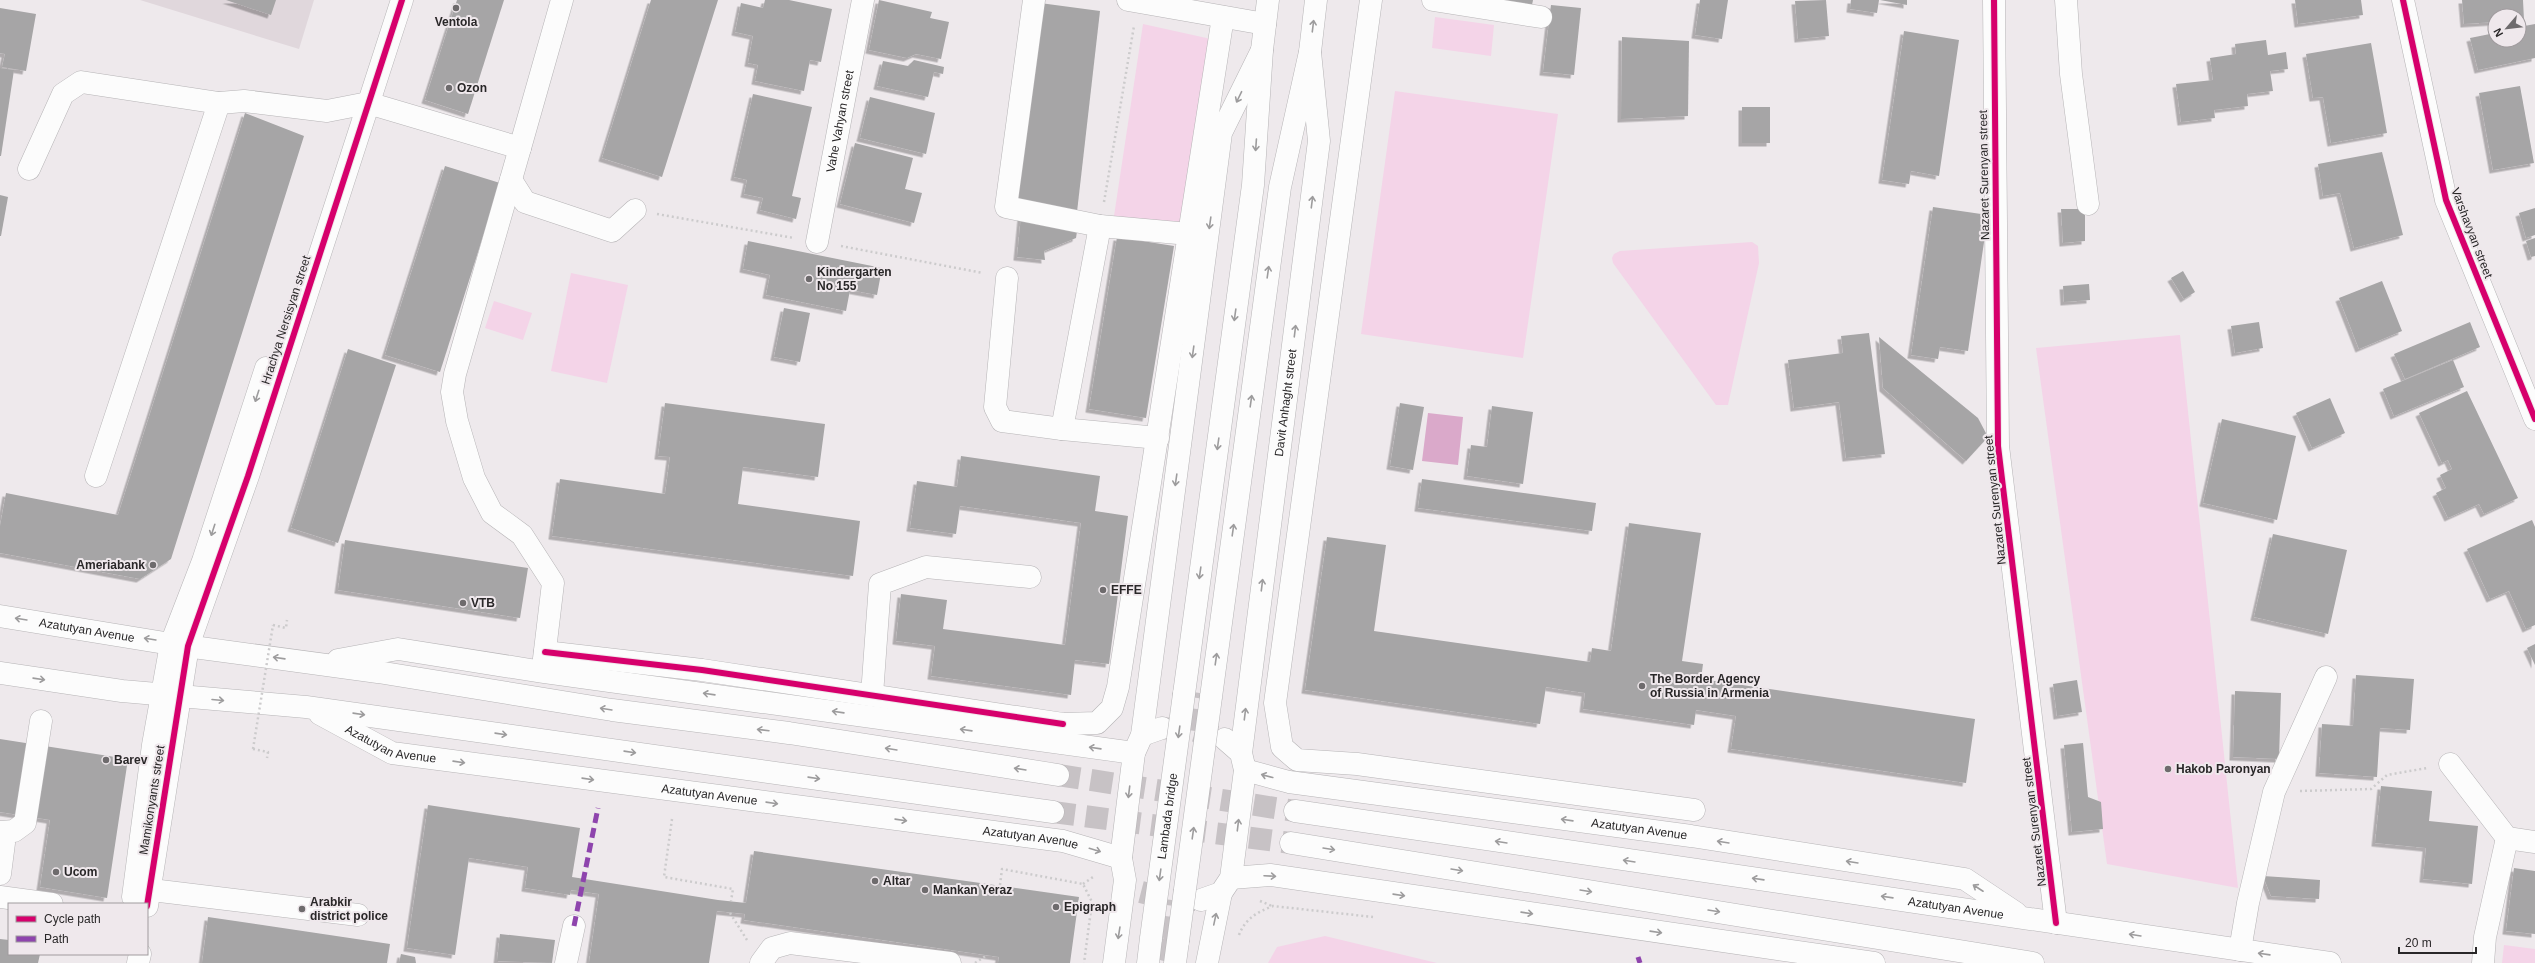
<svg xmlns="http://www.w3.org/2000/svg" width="2535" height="963" viewBox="0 0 2535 963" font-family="Helvetica,sans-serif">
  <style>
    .built { fill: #e0d7dc }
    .green { fill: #f4d4e8 }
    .water { fill: #daa9ca }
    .building { fill: #a6a5a6; filter: url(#shadow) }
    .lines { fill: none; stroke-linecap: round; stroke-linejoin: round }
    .minor-tunnel { stroke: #c7c2c5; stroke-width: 22; stroke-dasharray: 22 11; stroke-linecap: butt }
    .major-tunnel { stroke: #c7c2c5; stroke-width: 22; stroke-dasharray: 22 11; stroke-linecap: butt }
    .minor-casing { stroke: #b6b4b6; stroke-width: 23 }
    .major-casing { stroke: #b6b4b6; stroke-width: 23 }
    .path { stroke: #cccbcc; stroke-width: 2.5; stroke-dasharray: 2 3; stroke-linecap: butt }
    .minor { stroke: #fcfcfc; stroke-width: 22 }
    .major { stroke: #fcfcfc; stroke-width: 22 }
    .major-bridge-casing { stroke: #b6b4b6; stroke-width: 23; stroke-linecap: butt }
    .path-bridge { stroke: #cccbcc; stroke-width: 2.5; stroke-dasharray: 2 3; stroke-linecap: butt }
    .major-bridge { stroke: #fcfcfc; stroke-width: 22 }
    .quiet { stroke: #8e44ad; stroke-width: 5; stroke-dasharray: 10 5; stroke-linecap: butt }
    .cycleway-casing { stroke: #efe8ec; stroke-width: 8 }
    .cycleway { stroke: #d6006c; stroke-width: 6 }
    .oneway { stroke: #9d9c9d }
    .poi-dot { fill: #6e6b6d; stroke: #efe8ec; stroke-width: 1.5 }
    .labels { text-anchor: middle; stroke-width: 4; stroke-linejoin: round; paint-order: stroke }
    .poi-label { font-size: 12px; font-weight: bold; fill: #292728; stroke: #efe8ec; text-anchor: start }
    .street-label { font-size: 12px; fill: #292728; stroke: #efe8ec }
  </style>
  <defs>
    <filter id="shadow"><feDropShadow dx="-3.5" dy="3.5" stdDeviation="0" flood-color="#0004"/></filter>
  </defs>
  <rect width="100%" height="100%" fill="#eee9ec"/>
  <path class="built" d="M140 0H314L299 49Z"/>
  <g class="green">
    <path d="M1435 17 1494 25 1491 56 1432 48Z"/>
    <path d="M1143 24 1211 39 1184 228 1114 216Z"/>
    <path d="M1395 91 1558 114 1523 358 1361 334Z"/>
    <path d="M1752 242 1758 246 1759 263 1728 405H1716L1613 263 1612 258 1614 254 1620 251Z"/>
    <path d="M571 273 628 285 607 383 551 371Z"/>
    <path d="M494 301 532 313 523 340 485 328Z"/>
    <path d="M2180 335 2238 888 2107 864 2036 348Z"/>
    <path d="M1325 936 1437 963H1268L1277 947Z"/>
    <path d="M2504 945 2535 949V963H2502Z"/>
  </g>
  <path class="water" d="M1428 413 1463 417 1458 465 1422 461Z"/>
  <g class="building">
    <path d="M226 0H276L271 15Z"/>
    <path d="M457 0H504L468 114 425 100Z"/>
    <path d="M651 0H718L662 177 602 158Z"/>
    <path d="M765 0H789L832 9 821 62 810 60 804 91 755 81 758 65 748 63 753 36 735 32 741 3 763 8Z"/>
    <path d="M879 0 932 12 930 18 949 22 941 59 916 54 907 58 869 50Z"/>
    <path d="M1504 0H1533L1532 5Z"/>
    <path d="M1700 0H1728L1722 39 1695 35Z"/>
    <path d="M1826 0 1829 36 1798 39 1795 1Z"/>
    <path d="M1851 0H1879L1877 13 1850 9Z"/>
    <path d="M1880 0H1907V5Z"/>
    <path d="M2295 0H2361L2363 15 2298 24Z"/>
    <path d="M2462 0H2523L2524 20H2519V16H2495V22L2464 24Z"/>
    <path d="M1040 3 1100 11 1077 212 1017 205Z"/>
    <path d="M1551 5 1581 8 1574 75 1543 72Z"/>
    <path d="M0 8 36 14 26 71 2 67 5 54 0 53Z"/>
    <path d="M2535 24V58L2478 70 2470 38 2495 33V40H2519V27Z"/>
    <path d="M1904 31 1959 40 1939 176 1911 171 1909 184 1882 180Z"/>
    <path d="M1622 37 1689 41 1688 116 1621 119Z"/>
    <path d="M2266 40 2268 55 2286 52 2288 69 2270 71 2273 91 2247 94 2248 106 2214 110 2215 118 2181 122 2176 84 2213 80 2210 58 2236 54 2235 44Z"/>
    <path d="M2371 43 2387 133 2331 143 2323 97 2313 98 2306 54Z"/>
    <path d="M914 60 944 67 943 74 934 72 928 97 877 86 883 61 908 66Z"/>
    <path d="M0 68 14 70 1 156H0Z"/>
    <path d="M2520 86 2534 163 2493 170 2479 93Z"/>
    <path d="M753 94 812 107 792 196 801 198 796 219 760 210 763 198 744 194 747 180 734 177Z"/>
    <path d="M870 97 935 113 926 154 860 138Z"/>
    <rect x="1742" y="107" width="28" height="36"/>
    <path d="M245 113 304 136 171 559 140 579 0 553V526L6 493 118 515Z"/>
    <path d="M855 143 913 158 905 189 922 193 914 223 840 204Z"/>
    <path d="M2382 152 2403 235 2354 248 2340 193 2323 196 2318 164Z"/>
    <path d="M445 166 500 183 440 372 385 355Z"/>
    <path d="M0 195 8 197 1 236H0Z"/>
    <path d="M1933 207 1988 215 1968 351 1940 347 1938 359 1911 355Z"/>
    <path d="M2535 208V235L2526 238 2519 213Z"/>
    <path d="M2061 209H2085V241L2063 243Z"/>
    <path d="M1021 216 1078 225 1076 238 1044 251 1045 260 1017 257Z"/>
    <path d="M1117 237 1174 246 1146 418 1089 409Z"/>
    <path d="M2535 238V256L2531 257 2526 241Z"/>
    <path d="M748 241 882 268 877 295 850 290 846 311 766 295 770 275 743 269Z"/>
    <path d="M2183 271 2195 292 2184 299 2171 278Z"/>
    <path d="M2382 281 2402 331 2359 349 2339 298Z"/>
    <path d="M2089 284 2090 300 2064 302 2063 286Z"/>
    <path d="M784 308 810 313 800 362 774 357Z"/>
    <path d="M2259 322 2263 348 2235 353 2231 326Z"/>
    <path d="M2470 322 2480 347 2405 379 2394 354Z"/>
    <path d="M1869 333 1885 454 1846 458 1839 402 1794 408 1788 360 1843 353 1841 336Z"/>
    <path d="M1879 337 1978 418 1988 437 1966 461 1883 388Z"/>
    <path d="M348 349 396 365 338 543 291 528Z"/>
    <path d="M2453 360 2464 387 2394 416 2383 389Z"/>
    <path d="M2467 391 2518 498 2484 514 2479 504 2448 518 2436 493 2446 488 2440 475 2452 469 2448 460 2442 463 2419 413Z"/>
    <path d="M2330 398 2345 433 2312 448 2296 413Z"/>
    <path d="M665 403 825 424 818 477 743 467 738 504 860 521 853 576 552 536 560 479 665 494 670 457 658 456Z"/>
    <path d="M1400 403 1424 407 1413 470 1390 466Z"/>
    <path d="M1492 406 1533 412 1523 484 1467 476 1471 445 1487 447Z"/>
    <path d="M2222 419 2296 436 2277 520 2203 503Z"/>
    <path d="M961 456 1100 476 1095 511 1128 516 1109 664 1075 660 1071 695 931 676 935 646 896 641 901 594 947 600 943 629 1065 645 1081 523 960 506 956 534 910 528 917 481 957 487Z"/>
    <path d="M1422 479 1596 503 1592 531 1418 508Z"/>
    <path d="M2532 520 2535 527V625L2526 629 2509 591 2490 599 2467 549Z"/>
    <path d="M1629 523 1701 533 1682 661 1703 664 1701 679 1975 719 1966 783 1731 749 1736 716 1696 710 1694 725 1583 709 1585 693 1564 690 1546 687 1540 724 1305 690 1327 537 1386 545 1374 631 1590 662 1592 648 1611 651Z"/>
    <path d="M2273 534 2347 550 2328 634 2254 617Z"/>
    <path d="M345 540 528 568 520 618 338 590Z"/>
    <path d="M2535 644V665L2527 648Z"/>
    <path d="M2356 675 2414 679 2410 730 2380 728 2377 777 2319 773 2322 724 2353 726Z"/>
    <path d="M2077 680 2082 712 2057 716 2053 684Z"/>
    <path d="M2235 691 2281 693 2279 759 2233 757Z"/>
    <path d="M0 739 128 759 107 898 40 887 50 820 0 812Z"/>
    <path d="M2083 743 2088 797 2101 802 2103 829 2072 832 2064 745Z"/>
    <path d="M2381 786 2432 791 2429 821 2478 826 2472 884 2423 879 2426 848 2375 843Z"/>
    <path d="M428 805 580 828 572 877 718 900 746 903 754 851 1079 897 1070 963H998L999 957 744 920 745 914 717 911 709 963H589L599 894 571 890 570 895 525 888 528 867 469 858 455 955 407 948Z"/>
    <path d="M2514 868 2535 871V934L2506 931Z"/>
    <path d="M2263 876 2320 880 2319 899 2271 896Z"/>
    <path d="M208 917 390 944 387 963H202Z"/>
    <path d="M500 934 555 940 552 963 497 961Z"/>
    <path d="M0 939 9 940V954H40L38 963H0Z"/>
    <path d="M401 954 415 957 416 963H399Z"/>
  </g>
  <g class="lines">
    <g class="minor-tunnel">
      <path d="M1195 731 1200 693"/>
      <path d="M1167 936 1171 942 1170 951 1165 950C1168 933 1170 916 1172 900"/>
    </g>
    <g class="major-tunnel">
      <path d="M1162 728 1195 731 1224 739"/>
      <path d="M1058 775 1295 811"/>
      <path d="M1053 812 1291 843"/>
      <path d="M1141 892 1172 900H1201"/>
    </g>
    <defs>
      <g id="minor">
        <path d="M1034 0 1006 207 1100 226 1189 234"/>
        <path d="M1128 0 1265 24"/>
        <path d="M1371 0 1275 703 1282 747 1297 760 1357 764 1694 810"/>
        <path d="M1433 0 1541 17"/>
        <path d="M1994 0 1998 446 2056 923"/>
        <path d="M2066 0 2071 74 2088 204"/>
        <path d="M2403 0 2446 200 2535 419"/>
        <path d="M520 148 562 0"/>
        <path d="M29 169 63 94 81 82 219 103 244 101 327 111 368 103 520 148 455 374 452 392 457 421 474 478 492 513 522 535 553 583 543 667"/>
        <path d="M511 180 525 202 612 231 635 210"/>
        <path id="s1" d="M817 242 863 0"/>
        <path d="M1007 278 995 407 1002 421 1062 429 1100 226"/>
        <path d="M1062 429 1158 438"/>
        <path d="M96 476 219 103"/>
        <path d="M545 652 702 670 1063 724 1097 723 1112 708 1118 687 1223 17"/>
        <path d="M872 695 880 584 926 567 1030 577"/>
        <path d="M2450 764 2507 838 2535 842"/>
        <path d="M0 832 14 831 25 823 41 721"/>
        <path d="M0 835 4 843 0 874"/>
        <path d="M135 888 358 915"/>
        <path d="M0 897 52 904"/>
        <path d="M133 897 153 745 171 644 203 561 266 368"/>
        <path d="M147 906 188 646 248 476 402 0"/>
        <path d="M2240 950 2248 903 2274 792 2326 677"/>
        <path d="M138 963 140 954"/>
        <path d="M566 963 574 926"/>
        <path d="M761 963 772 948 790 943 950 963"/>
        <path d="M2483 963 2485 937 2507 838"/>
      </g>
      <g id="major">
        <path id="s2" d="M0 616 171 644 378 672 612 710 789 733 1058 775"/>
        <path d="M338 660 398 649 543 672 1134 753"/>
        <path d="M0 673 122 691 306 707 1053 812"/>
        <path d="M1184 694 1253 185 1262 50 1268 0"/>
        <path d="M1211 697 1280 187 1310 52 1316 0"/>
        <path id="s3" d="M320 714 392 753 1063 841 1121 858"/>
        <path d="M1142 735 1162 728"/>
        <path id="s4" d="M1241 753 1319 141 1310 52"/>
        <path id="s5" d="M1245 770 1289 782 1691 836 1965 879 2016 913"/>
        <path id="s6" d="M1295 811 2330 963"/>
        <path d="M1291 843 2033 963"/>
        <path d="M1231 878 1270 875 1874 963"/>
        <path d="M1201 900 1221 893 1231 878 1245 770 1241 753 1225 739"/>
        <path d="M1114 963 1125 880 1121 858 1134 753 1142 735 1221 133 1262 50"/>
        <path d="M1148 963 1151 938"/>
        <path d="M1175 963 1178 941"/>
        <path d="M1207 963 1221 893"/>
      </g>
    </defs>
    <use href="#minor" class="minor-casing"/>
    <use href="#major" class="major-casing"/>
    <g class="path">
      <path d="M1104 202 1134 26"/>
      <path d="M657 214 794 238"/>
      <path d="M841 246 983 273"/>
      <path d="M273 625 286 628 287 620"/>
      <path d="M253 749 268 752 267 758"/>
      <path d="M2300 791 2371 789 2387 775 2427 768"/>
      <path d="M672 819 664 877 733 889 731 901"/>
      <path d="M1083 884 1093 877"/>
      <path d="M1000 885 1002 869 1083 884 1092 902 1084 963"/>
      <path d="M1260 901 1272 906"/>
      <path d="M730 913 747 940"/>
      <path d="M1239 935C1245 919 1257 912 1273 906L1373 917"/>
      <path d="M975 963 987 955"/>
    </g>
    <use href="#minor" class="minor"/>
    <use href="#major" class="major"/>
    <defs>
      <g id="major-bridge">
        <path id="s7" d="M1151 938 1184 694"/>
        <path d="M1178 941 1211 697"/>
      </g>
    </defs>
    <use href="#major-bridge" class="major-bridge-casing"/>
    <path class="path-bridge" d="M253 749 273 625"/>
    <use href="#major-bridge" class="major-bridge"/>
    <g class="quiet">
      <path d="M574 926 598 808"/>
      <path d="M1638 957 1640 963"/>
    </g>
    <defs>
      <g id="cycleway">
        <path d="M1994 0 1998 446 2056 923"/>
        <path d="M2403 0 2446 200 2535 419"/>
        <path d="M545 652 702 670 1063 724"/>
        <path d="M147 906 188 646 248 476 402 0"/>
      </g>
    </defs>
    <use href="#cycleway" class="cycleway-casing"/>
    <use href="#cycleway" class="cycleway"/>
  </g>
  <defs><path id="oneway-shaft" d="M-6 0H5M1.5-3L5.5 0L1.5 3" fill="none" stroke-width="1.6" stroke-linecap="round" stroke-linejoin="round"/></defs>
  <g class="oneway">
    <use href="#oneway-shaft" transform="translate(1313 26) rotate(-83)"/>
    <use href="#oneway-shaft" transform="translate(1239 97) rotate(116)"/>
    <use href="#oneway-shaft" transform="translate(1256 145) rotate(94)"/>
    <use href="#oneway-shaft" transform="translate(1312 202) rotate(-83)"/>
    <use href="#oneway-shaft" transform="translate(1210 223) rotate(98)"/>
    <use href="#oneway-shaft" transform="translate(1268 272) rotate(-82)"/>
    <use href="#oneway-shaft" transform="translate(1235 315) rotate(98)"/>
    <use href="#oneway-shaft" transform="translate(1295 331) rotate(-83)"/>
    <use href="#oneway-shaft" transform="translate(1193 352) rotate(98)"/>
    <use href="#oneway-shaft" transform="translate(257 396) rotate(108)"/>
    <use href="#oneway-shaft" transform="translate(1251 401) rotate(-82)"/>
    <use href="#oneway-shaft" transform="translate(1218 444) rotate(98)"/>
    <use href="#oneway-shaft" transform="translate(1176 480) rotate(98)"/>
    <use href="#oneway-shaft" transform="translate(213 530) rotate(108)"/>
    <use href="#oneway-shaft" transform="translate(1233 530) rotate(-82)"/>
    <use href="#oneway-shaft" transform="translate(1200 573) rotate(98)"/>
    <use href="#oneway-shaft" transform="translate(1262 585) rotate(-83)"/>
    <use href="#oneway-shaft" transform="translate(21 619) rotate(-171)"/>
    <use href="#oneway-shaft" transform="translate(150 639) rotate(-171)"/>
    <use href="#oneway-shaft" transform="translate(279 658) rotate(-172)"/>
    <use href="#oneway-shaft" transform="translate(1216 659) rotate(-82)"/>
    <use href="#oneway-shaft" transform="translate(39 679) rotate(8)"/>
    <use href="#oneway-shaft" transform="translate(709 694) rotate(-172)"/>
    <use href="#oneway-shaft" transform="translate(218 700) rotate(5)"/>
    <use href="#oneway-shaft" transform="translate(606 709) rotate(-171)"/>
    <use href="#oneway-shaft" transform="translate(838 712) rotate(-172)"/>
    <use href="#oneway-shaft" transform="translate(359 714) rotate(8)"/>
    <use href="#oneway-shaft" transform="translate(1245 714) rotate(-83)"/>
    <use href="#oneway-shaft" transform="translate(763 730) rotate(-173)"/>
    <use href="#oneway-shaft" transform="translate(966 730) rotate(-172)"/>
    <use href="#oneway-shaft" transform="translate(1179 732) rotate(98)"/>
    <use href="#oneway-shaft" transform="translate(501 734) rotate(8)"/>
    <use href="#oneway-shaft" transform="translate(1095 748) rotate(-172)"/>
    <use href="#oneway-shaft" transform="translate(891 749) rotate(-171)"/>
    <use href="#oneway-shaft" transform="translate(630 752) rotate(8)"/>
    <use href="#oneway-shaft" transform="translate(459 762) rotate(8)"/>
    <use href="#oneway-shaft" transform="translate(1020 769) rotate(-171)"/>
    <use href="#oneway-shaft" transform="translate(1267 776) rotate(-165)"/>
    <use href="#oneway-shaft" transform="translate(814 778) rotate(8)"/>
    <use href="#oneway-shaft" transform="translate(588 779) rotate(8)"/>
    <use href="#oneway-shaft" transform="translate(1129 792) rotate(97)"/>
    <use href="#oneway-shaft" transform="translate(772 803) rotate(8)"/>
    <use href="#oneway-shaft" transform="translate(901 820) rotate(8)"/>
    <use href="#oneway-shaft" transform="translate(1567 820) rotate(-172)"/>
    <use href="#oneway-shaft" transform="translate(1238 825) rotate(-83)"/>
    <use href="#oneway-shaft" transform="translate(1193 833) rotate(-82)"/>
    <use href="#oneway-shaft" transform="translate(1501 842) rotate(-171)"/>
    <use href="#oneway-shaft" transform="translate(1723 842) rotate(-171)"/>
    <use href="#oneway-shaft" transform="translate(1329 849) rotate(9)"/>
    <use href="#oneway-shaft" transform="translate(1095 850) rotate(17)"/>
    <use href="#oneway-shaft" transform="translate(1629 861) rotate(-171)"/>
    <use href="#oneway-shaft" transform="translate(1852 862) rotate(-171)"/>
    <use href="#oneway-shaft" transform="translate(1457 870) rotate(9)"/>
    <use href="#oneway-shaft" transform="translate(1160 875) rotate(98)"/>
    <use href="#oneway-shaft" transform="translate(1270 876) rotate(3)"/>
    <use href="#oneway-shaft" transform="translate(1758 879) rotate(-172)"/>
    <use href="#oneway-shaft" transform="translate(1978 888) rotate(-147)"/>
    <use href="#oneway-shaft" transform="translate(1586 891) rotate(9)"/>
    <use href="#oneway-shaft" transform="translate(1399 895) rotate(8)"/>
    <use href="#oneway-shaft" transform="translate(1887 897) rotate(-172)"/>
    <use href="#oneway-shaft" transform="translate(1714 911) rotate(9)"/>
    <use href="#oneway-shaft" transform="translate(1527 913) rotate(8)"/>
    <use href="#oneway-shaft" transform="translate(1215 919) rotate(-78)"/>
    <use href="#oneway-shaft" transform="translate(1656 932) rotate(8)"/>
    <use href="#oneway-shaft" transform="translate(1119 933) rotate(99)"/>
    <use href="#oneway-shaft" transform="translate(2135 935) rotate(-171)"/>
    <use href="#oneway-shaft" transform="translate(2264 954) rotate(-172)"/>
  </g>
  <g class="poi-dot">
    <circle cx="456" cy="8" r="4"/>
    <circle cx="449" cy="88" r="4"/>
    <circle cx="809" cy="279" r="4"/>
    <circle cx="153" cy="565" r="4"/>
    <circle cx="1103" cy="590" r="4"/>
    <circle cx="463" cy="603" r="4"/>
    <circle cx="1642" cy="686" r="4"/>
    <circle cx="106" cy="760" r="4"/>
    <circle cx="2168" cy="769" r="4"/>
    <circle cx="56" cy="872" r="4"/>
    <circle cx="875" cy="881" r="4"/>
    <circle cx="925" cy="890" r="4"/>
    <circle cx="1056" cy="907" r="4"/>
    <circle cx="302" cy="909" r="4"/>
  </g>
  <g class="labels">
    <g class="poi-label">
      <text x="456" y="26" text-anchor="middle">Ventola</text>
      <text x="457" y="92">Ozon</text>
      <text x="817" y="276">Kindergarten<tspan x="817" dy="14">No 155</tspan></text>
      <text x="145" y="569" text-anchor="end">Ameriabank</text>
      <text x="1111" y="594">EFFE</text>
      <text x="471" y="607">VTB</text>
      <text x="1650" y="683">The Border Agency<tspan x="1650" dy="14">of Russia in Armenia</tspan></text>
      <text x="114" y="764">Barev</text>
      <text x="2176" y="773">Hakob Paronyan</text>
      <text x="64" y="876">Ucom</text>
      <text x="883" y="885">Altar</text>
      <text x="933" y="894">Mankan Yeraz</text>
      <text x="310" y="906">Arabkir<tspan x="310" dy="14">district police</tspan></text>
      <text x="1064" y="911">Epigraph</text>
    </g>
    <g class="street-label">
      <text dy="4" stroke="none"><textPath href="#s1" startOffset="123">Vahe Vahyan street</textPath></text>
      <text transform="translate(1984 175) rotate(-91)" y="4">Nazaret Surenyan street</text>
      <text transform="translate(2472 233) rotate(69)" y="4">Varshavyan street</text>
      <text transform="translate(286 320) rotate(-72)" y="4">Hrachya Nersisyan street</text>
      <text dy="4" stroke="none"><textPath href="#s4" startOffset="353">Davit Anhaght street</textPath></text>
      <text transform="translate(1995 500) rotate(-96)" y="4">Nazaret Surenyan street</text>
      <text dy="4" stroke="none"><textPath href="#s2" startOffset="88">Azatutyan Avenue</textPath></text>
      <text dy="4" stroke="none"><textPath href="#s3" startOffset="78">Azatutyan Avenue</textPath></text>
      <text dy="4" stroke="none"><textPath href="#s3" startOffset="402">Azatutyan Avenue</textPath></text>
      <text transform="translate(152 800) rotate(-81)" y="4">Mamikonyants street</text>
      <text dy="4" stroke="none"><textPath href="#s7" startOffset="123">Lambada bridge</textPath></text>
      <text transform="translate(2034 822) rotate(-97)" y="4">Nazaret Surenyan street</text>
      <text dy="4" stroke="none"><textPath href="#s5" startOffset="399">Azatutyan Avenue</textPath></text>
      <text dy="4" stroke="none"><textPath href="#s3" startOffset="726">Azatutyan Avenue</textPath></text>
      <text dy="4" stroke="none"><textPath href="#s6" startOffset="668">Azatutyan Avenue</textPath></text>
    </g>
  </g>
  <rect x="8" y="903" width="140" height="52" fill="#efe8ec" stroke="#a09b9e"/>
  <rect x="16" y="916" width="20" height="6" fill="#d6006c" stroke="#a09b9e"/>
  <text x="44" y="923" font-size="12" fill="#292728">Cycle path</text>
  <rect x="16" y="936" width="20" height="6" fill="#8e44ad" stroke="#a09b9e"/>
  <text x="44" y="943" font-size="12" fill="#292728">Path</text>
  <g transform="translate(2507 28) rotate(242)"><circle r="19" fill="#efe8ec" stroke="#a09b9e"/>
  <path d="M0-3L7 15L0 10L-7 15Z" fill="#6e6b6d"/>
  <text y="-6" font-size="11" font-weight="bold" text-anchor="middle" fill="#292728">N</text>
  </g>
  <path d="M2399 947v6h77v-6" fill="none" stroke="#292728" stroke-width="2"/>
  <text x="2405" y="947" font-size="12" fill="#292728" stroke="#efe8ec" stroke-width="3" paint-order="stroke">20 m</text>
</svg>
